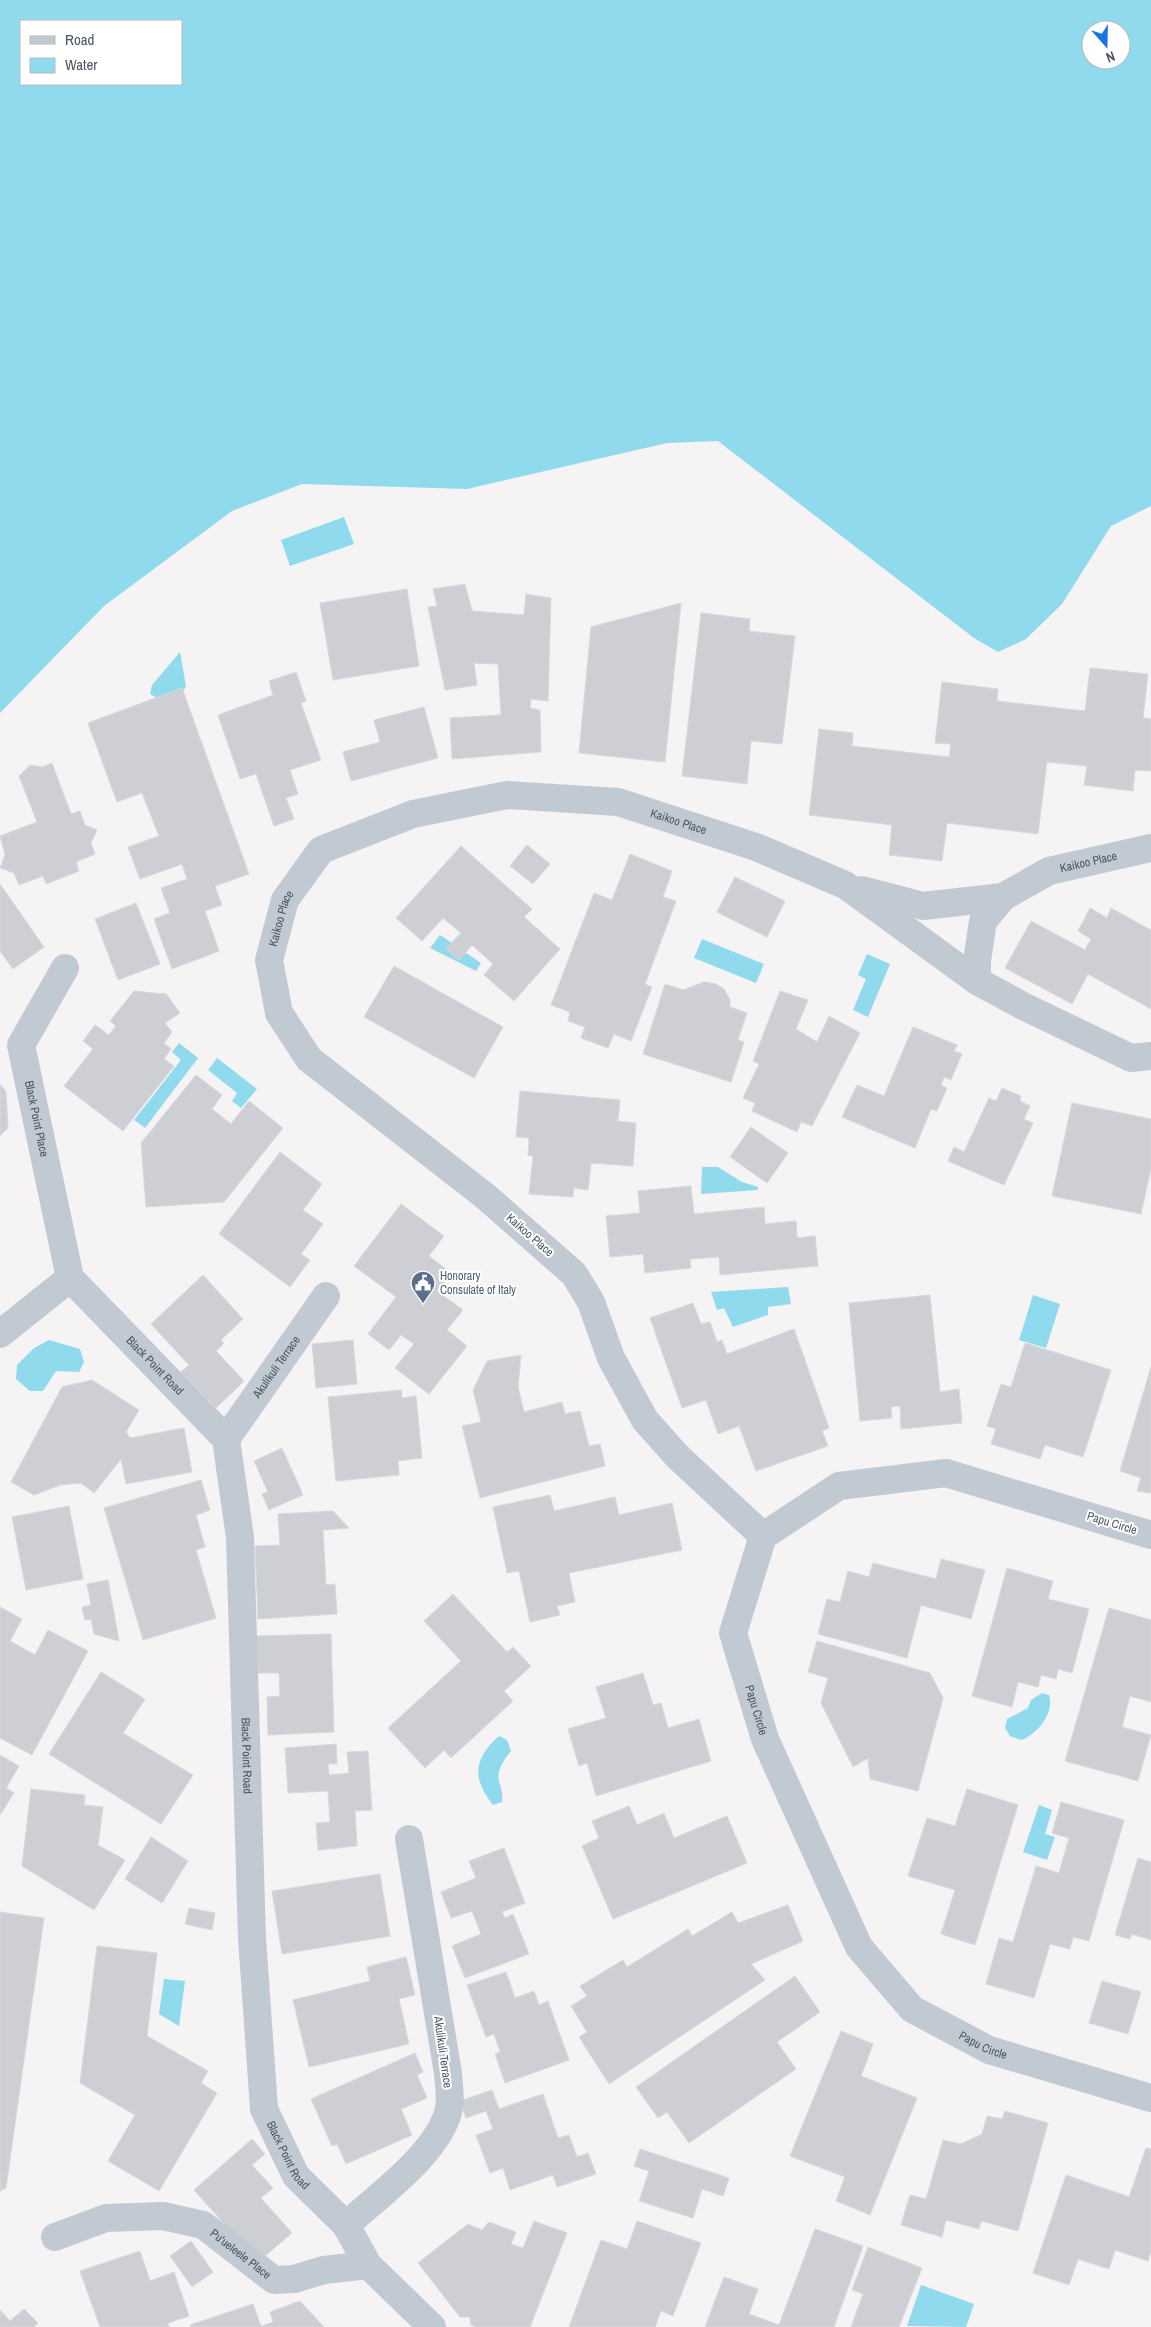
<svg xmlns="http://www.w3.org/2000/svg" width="1151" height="2327" viewBox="0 0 1151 2327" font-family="'Archivo Narrow',sans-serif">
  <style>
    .water { fill: #90daee; fill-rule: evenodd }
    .building { fill: #cdcfd5; stroke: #d7d9de }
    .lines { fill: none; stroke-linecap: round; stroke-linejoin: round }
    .street { stroke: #c1cad2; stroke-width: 28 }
    .labels { text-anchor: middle; stroke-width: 4; stroke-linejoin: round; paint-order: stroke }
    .street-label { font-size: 12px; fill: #4a5661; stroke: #fff }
    .service-label { font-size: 12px; fill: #4e5e75; stroke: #fff; text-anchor: start }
  </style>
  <rect width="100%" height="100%" fill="#f5f3f3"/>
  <g class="water">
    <path d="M0 0H1151V506L1111 526 1062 604 1026 639 998 652 974 638 718 441 667 443 467 489 302 484 232 511 104 606 0 713ZM21 21H181V84H21ZM1091 30H1121V60H1091Z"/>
    <path d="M344 517 354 544 290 566 281 540Z"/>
    <path d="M180 652 186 686 182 694 157 698 150 694 152 685Z"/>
    <path d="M440 935 481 963 476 971 430 948Z"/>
    <path d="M702 939 764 964 756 983 694 958Z"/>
    <path d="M867 954 890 964 868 1017 853 1010 866 979 858 975Z"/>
    <path d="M179 1043 198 1058 145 1128 134 1120 181 1060 172 1052Z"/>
    <path d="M217 1058 257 1089 241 1108 232 1101 237 1093 208 1070Z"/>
    <path d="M702 1167H718L742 1182 758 1187V1190L701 1194Z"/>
    <path d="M788 1287 791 1304 768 1307V1315L733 1327 724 1308 717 1310 711 1292Z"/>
    <path d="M1033 1295 1060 1304 1046 1348 1019 1340Z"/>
    <path d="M49 1340 80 1349 84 1362 79 1372 56 1371 43 1391H30L16 1379 17 1365 34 1348Z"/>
    <path d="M1042 1693 1049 1695C1055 1712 1037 1735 1021 1740L1010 1736 1005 1728 1007 1719 1028 1708 1031 1700Z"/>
    <path d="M499 1736 507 1740 511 1751C505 1759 496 1770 499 1781 501 1789 503 1793 502 1802L493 1805C472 1778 473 1759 499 1736Z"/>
    <path d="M1039 1805 1052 1810 1045 1834 1055 1837 1047 1860 1023 1852Z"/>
    <path d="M164 1979 185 1981 179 2026 159 2014Z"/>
    <path d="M921 2285 974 2304 966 2327 907 2326Z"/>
  </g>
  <g class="building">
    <path d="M465 584 472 611 524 615 526 594 551 598 548 701 531 699 530 708 540 710 541 752 452 759 450 718 501 715 498 664 474 663 477 685 445 690 428 607 437 606 433 589Z"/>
    <path d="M407 589 419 666 333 680 320 603Z"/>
    <path d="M681 603 665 762 579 753 591 627Z"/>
    <path d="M701 613 750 619 749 631 795 636 782 744 751 741 747 784 682 776Z"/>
    <path d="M1090 668 1148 674 1143 718 1151 719V771L1135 770 1133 791 1084 785 1087 766 1047 762 1038 834 947 823 942 861 889 855 892 825 809 815 819 729 853 733 852 746 949 757 951 744 935 743 942 682 998 689 997 701 1085 711Z"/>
    <path d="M296 672 306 701 301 703 321 760 290 770 298 794 286 798 294 819 274 826 256 774 240 779 218 715 273 695 269 681Z"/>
    <path d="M182 688 249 874 215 886 222 905 205 911 219 951 172 969 154 919 170 913 161 888 187 879 182 864 140 879 128 847 159 836 142 793 117 802 88 723Z"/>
    <path d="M424 707 438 758 351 781 343 752 380 742 374 720Z"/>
    <path d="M52 763 71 814 80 811 85 825 97 830 91 843 95 854 76 862 79 871 46 884 43 876 19 885 14 873 0 868 5 855 0 836 37 822 19 776 30 765 42 767Z"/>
    <path d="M527 845 550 864 533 884 510 866Z"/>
    <path d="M461 846 532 909 524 917 560 949 514 1001 484 975 493 964 472 945 459 960 446 949 461 933 443 918 422 941 396 918Z"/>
    <path d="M630 854 672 871 663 897 676 901 645 984 652 987 631 1041 614 1034 608 1048 581 1038 585 1027 568 1021 570 1012 551 1005 594 893 612 900Z"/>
    <path d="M735 877 785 901 767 937 717 912Z"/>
    <path d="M0 884 44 947 13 969 0 951Z"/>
    <path d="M136 903 160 964 118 980 95 919Z"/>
    <path d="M1090 908 1107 918 1111 908 1151 930V1009L1088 974 1072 1004 1005 968 1031 921 1085 950 1091 939 1078 931Z"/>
    <path d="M394 966 503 1027 474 1078 364 1017Z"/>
    <path d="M704 982 716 984 724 989 730 1000V1007L747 1013 738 1040 744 1042 731 1082 643 1054 665 984 683 990Z"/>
    <path d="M134 991 166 994 180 1013 165 1023 172 1032 164 1043 171 1049 164 1059 174 1066 123 1131 64 1086 93 1049 83 1041 95 1025 109 1035 116 1026 110 1021Z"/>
    <path d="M780 991 808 1000 796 1029 817 1042 829 1016 860 1033 812 1126 801 1122 797 1132 752 1111 755 1103 743 1098 759 1064 753 1061Z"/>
    <path d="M913 1027 957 1045 954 1051 962 1054 951 1080 944 1077 941 1085 947 1088 937 1111 931 1109 915 1148 842 1117 857 1085 884 1096Z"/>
    <path d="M196 1075 222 1095 212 1109 231 1124 249 1101 283 1128 224 1202 146 1207 141 1143Z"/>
    <path d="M0 1085 6 1091 8 1128 0 1136Z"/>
    <path d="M1002 1088 1021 1096 1020 1101 1030 1106 1024 1119 1033 1123 1004 1185 948 1161 954 1147 964 1152 989 1098 996 1101Z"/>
    <path d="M520 1091 620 1100 618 1121 636 1123 633 1166 591 1163 588 1190 574 1188 573 1197 529 1194 533 1156 528 1155 529 1138 516 1137Z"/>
    <path d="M1072 1103 1151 1119V1168L1141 1214 1052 1196Z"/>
    <path d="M751 1127 788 1153 767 1183 730 1157Z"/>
    <path d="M280 1152 322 1184 303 1210 323 1224 301 1254 310 1260 290 1287 219 1234Z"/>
    <path d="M691 1186 694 1214 764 1207 765 1224 796 1221 797 1238 815 1236 818 1266 720 1275 719 1257 690 1259 691 1268 645 1273 643 1254 610 1257 606 1216 640 1213 638 1191Z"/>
    <path d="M401 1204 444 1236 429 1256 451 1273 437 1291 463 1310 447 1330 467 1346 429 1394 395 1368 414 1344 401 1335 389 1350 368 1334 396 1297 354 1266Z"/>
    <path d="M203 1275 243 1319 221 1340 224 1343 216 1351 244 1381 216 1408 181 1372 189 1365 151 1324Z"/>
    <path d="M930 1295 940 1392 959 1389 962 1423 901 1429 900 1406 891 1407 892 1418 860 1421 849 1303Z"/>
    <path d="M693 1303 701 1324 710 1322 717 1342 722 1340 727 1354 794 1329 829 1428 822 1431 828 1446 756 1471 739 1426 718 1434 706 1400 682 1408 650 1318Z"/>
    <path d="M353 1340 357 1384 316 1388 312 1344Z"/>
    <path d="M1025 1343 1111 1370 1083 1457 1045 1445 1040 1459 991 1444 996 1429 987 1426 1001 1384 1011 1387Z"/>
    <path d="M521 1355 518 1387 524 1412 562 1402 565 1414 580 1411 589 1446 600 1444 605 1466 480 1498 462 1426 481 1422 473 1390 487 1361Z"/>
    <path d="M1151 1367V1493L1137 1491 1141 1478 1120 1471Z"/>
    <path d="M92 1380 139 1410 126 1432 130 1438 184 1428 192 1472 126 1484 121 1459 94 1493 81 1483 60 1485 34 1495 11 1482 62 1387Z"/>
    <path d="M401 1390 402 1398 416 1396 422 1458 398 1461 399 1475 336 1481 328 1397Z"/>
    <path d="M282 1448 303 1495 269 1510 262 1494 268 1492 254 1461Z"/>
    <path d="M201 1480 210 1510 196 1515 205 1547 196 1550 216 1618 143 1640 104 1508Z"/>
    <path d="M550 1495 554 1511 615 1497 619 1515 672 1503 682 1550 569 1573 575 1602 557 1606 560 1615 530 1622 519 1571 507 1573 493 1507Z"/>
    <path d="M69 1506 83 1579 26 1590 12 1517Z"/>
    <path d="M333 1511 349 1528 323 1530 326 1585 335 1584 337 1614 258 1619 255 1546 280 1545 278 1514Z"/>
    <path d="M941 1559 985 1570 971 1619 921 1605 907 1658 818 1634 827 1599 840 1602 848 1571 869 1577 873 1563 936 1579Z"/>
    <path d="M1007 1568 1053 1581 1048 1599 1089 1609 1072 1673 1058 1669 1056 1679 1041 1675 1038 1687 1018 1682 1012 1707 972 1696Z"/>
    <path d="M108 1580 119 1641 94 1634 91 1619 85 1620 82 1607 91 1605 87 1584Z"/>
    <path d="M453 1594 507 1652 513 1647 531 1666 504 1691 513 1701 451 1758 444 1750 425 1768 388 1728 461 1661 424 1621Z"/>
    <path d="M0 1607 22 1619 10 1641 35 1655 48 1630 88 1651 32 1755 0 1738Z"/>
    <path d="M1109 1608 1151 1620V1702L1130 1696 1122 1727 1151 1735 1138 1781 1065 1761Z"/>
    <path d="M331 1634 334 1732 268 1735 267 1697 280 1696 279 1673H256L255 1636Z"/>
    <path d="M817 1641 930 1673 943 1698 918 1791 870 1779 868 1758 853 1767 821 1703 828 1678 808 1672Z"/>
    <path d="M101 1672 145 1699 123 1733 193 1775 161 1824 49 1754Z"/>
    <path d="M643 1673 653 1705 661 1703 668 1728 699 1719 711 1761 596 1796 587 1763 579 1766 568 1729 606 1718 596 1687Z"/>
    <path d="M336 1744 337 1764H328L329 1775 349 1773 347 1752 368 1751 372 1810 355 1811 357 1846 318 1850 316 1823 330 1822 328 1791 288 1793 285 1748Z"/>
    <path d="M0 1755 19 1766 6 1788 14 1793 0 1815Z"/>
    <path d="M31 1789 85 1795 84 1805 103 1807 98 1845 125 1860 94 1910 22 1866Z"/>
    <path d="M967 1789 1018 1805 975 1945 941 1934 955 1890 908 1876 927 1818 955 1826Z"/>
    <path d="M1061 1802 1124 1820 1089 1941 1073 1937 1070 1949 1050 1944 1034 1998 986 1984 999 1938 1013 1942 1036 1866 1059 1873 1069 1838 1052 1833Z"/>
    <path d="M629 1806 637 1825 664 1813 674 1838 727 1816 747 1863 613 1919 582 1846 599 1838 592 1821Z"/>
    <path d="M151 1837 188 1861 162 1903 125 1879Z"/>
    <path d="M504 1848 525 1903 502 1912 505 1918 513 1914 529 1954 465 1978 452 1946 481 1934 472 1911 451 1918 441 1892 476 1878 469 1861Z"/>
    <path d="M1138 1858 1151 1862V1940L1132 1934 1130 1939 1115 1935Z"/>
    <path d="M380 1874 390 1936 282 1954 272 1891Z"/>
    <path d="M788 1905 803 1941 751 1964 765 1980 609 2084 579 2037 587 2032 571 2006 587 1996 580 1986 623 1960 627 1967 688 1929 692 1936 732 1912 738 1923Z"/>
    <path d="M189 1908 215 1913 212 1930 185 1924Z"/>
    <path d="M0 1912 44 1918 6 2188 0 2191Z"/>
    <path d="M97 1946 157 1953 147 2036 208 2071 201 2083 217 2093 159 2191 108 2161 135 2115 80 2083Z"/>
    <path d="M406 1957 415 1995 399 1999 409 2044 309 2067 293 2000 370 1981 367 1967Z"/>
    <path d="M506 1972 515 1998 534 1991 539 2005 548 2001 569 2060 505 2083 495 2054 500 2052 494 2034 486 2037 467 1985Z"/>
    <path d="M795 1976 820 2012 777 2042 796 2069 689 2143 667 2112 658 2118 636 2087Z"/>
    <path d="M1102 1981 1141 1992 1128 2034 1089 2023Z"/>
    <path d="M841 2031 873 2044 861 2076 917 2098 870 2215 836 2201 845 2177 790 2156Z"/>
    <path d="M415 2053 423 2072 417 2075 427 2098 401 2109 412 2135 346 2164 337 2144 332 2146 311 2099Z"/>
    <path d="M492 2090 499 2109 543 2094 558 2138 569 2135 577 2157 588 2153 596 2174 557 2187 553 2175 510 2190 503 2168 490 2173 476 2135 493 2129 486 2111 466 2118 460 2101Z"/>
    <path d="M1005 2111 1048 2123 1018 2231 981 2221 979 2229 946 2220 942 2237 901 2225 910 2195 926 2199 943 2140 961 2144 982 2134 987 2116 1002 2119Z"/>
    <path d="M252 2139 265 2154 252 2165 273 2188 261 2198 292 2233 258 2262 194 2190Z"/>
    <path d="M1146 2148 1151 2149V2251L1148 2261 1115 2250 1109 2269 1078 2259 1069 2285 1033 2273 1066 2175 1129 2197Z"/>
    <path d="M640 2149 729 2178 723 2196 702 2189 693 2218 639 2201 649 2171 634 2166Z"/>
    <path d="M534 2221 567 2233 530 2327H476L471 2325 470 2317H460L418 2263 468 2224 482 2230 489 2222 516 2232 511 2244 523 2248Z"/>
    <path d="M637 2221 701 2243 673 2316 661 2311 655 2327H569L601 2240 627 2249Z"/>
    <path d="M815 2229 863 2246 834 2327H705L724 2277 758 2289 749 2314 779 2325Z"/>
    <path d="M191 2241 213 2272 192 2287 170 2256Z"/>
    <path d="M868 2247 922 2268 899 2327H851L863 2294 852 2290Z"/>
    <path d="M140 2251 150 2281 174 2272 189 2316 168 2323 169 2327H100L80 2271Z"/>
    <path d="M300 2301 324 2327H191L190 2325 253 2304 261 2326 273 2322 270 2312Z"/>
    <path d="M24 2309 38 2323 34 2327H0V2310L10 2321Z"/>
  </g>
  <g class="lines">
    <g class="street">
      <path d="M862 890 923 906 1003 897"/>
      <path id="s1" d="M65 968 21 1045 70 1278"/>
      <path id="s2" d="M977 981V961L983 921 1003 897 1049 871 1151 848"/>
      <path id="s3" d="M70 1278 226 1439 240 1538 252 1938 264 2109 296 2176 346 2225 368 2265 432 2327"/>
      <path d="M0 1334 70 1278"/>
      <path id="s4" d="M226 1439 326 1296"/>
      <path id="s5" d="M1151 1535 946 1473 839 1486 763 1536 733 1633 765 1739 859 1947 912 2009 989 2050 1151 2098"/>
      <path id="s6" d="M763 1536 677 1456 645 1420 611 1358 591 1302 574 1274 485 1196 309 1059 279 1013 269 960 285 900 321 850 413 814 507 795 618 802 756 847 845 885 977 981 1025 1007 1131 1058 1151 1056"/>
      <path d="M346 2225C378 2196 441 2151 449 2108 451 2097 449 2084 448 2073L409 1839"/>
      <path id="s7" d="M55 2237 106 2218 163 2216 203 2225 274 2280 294 2279 324 2270 368 2265"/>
    </g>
  </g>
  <defs>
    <symbol id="civic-pin" viewBox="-11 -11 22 30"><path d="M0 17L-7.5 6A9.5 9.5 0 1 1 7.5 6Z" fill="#5c6f8a" stroke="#fff"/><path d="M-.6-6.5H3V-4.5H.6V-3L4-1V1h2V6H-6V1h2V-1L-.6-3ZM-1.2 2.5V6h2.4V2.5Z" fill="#fff"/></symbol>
  </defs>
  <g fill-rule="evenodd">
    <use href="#civic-pin" x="409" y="1269" width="28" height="38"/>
  </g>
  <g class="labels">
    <g class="street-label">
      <text dy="4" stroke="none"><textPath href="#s6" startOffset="1272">Kaikoo Place</textPath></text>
      <text dy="4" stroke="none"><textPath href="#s2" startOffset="185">Kaikoo Place</textPath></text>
      <text dy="4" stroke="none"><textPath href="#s6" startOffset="822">Kaikoo Place</textPath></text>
      <text dy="4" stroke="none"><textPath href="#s1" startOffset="164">Black Point Place</textPath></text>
      <text transform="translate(530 1235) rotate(41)" y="4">Kaikoo Place</text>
      <text dy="4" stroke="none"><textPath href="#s3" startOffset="122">Black Point Road</textPath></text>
      <text dy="4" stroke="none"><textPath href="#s4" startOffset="88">Akulikuli Terrace</textPath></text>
      <text transform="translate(1112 1523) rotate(17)" y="4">Papu Circle</text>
      <text dy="4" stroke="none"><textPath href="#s5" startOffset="595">Papu Circle</textPath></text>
      <text dy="4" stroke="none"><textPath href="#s3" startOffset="542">Black Point Road</textPath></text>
      <text dy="4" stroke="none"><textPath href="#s5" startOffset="1015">Papu Circle</textPath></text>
      <text transform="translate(443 2052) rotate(82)" y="4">Akulikuli Terrace</text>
      <text dy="4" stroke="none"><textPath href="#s3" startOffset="948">Black Point Road</textPath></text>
      <text dy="4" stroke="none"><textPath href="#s7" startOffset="200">Pu'ueleele Place</textPath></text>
    </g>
    <g class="service-label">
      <text x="440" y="1280">Honorary<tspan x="440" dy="14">Consulate of Italy</tspan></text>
    </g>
  </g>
  <rect x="20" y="20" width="162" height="65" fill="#ffffff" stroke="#b7bbc0"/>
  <rect x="30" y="36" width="25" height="8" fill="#c1cad2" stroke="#b7bbc0"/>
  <text x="65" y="45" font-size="15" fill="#4a5661">Road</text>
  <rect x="30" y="58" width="25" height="15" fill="#90daee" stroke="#b7bbc0"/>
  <text x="65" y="70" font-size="15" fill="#4a5661">Water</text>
  <g transform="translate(1106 45) rotate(160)"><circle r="24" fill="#ffffff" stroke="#b7bbc0"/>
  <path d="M0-4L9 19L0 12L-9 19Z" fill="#1a73e8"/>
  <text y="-8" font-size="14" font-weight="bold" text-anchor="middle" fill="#4a5661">N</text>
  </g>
</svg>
